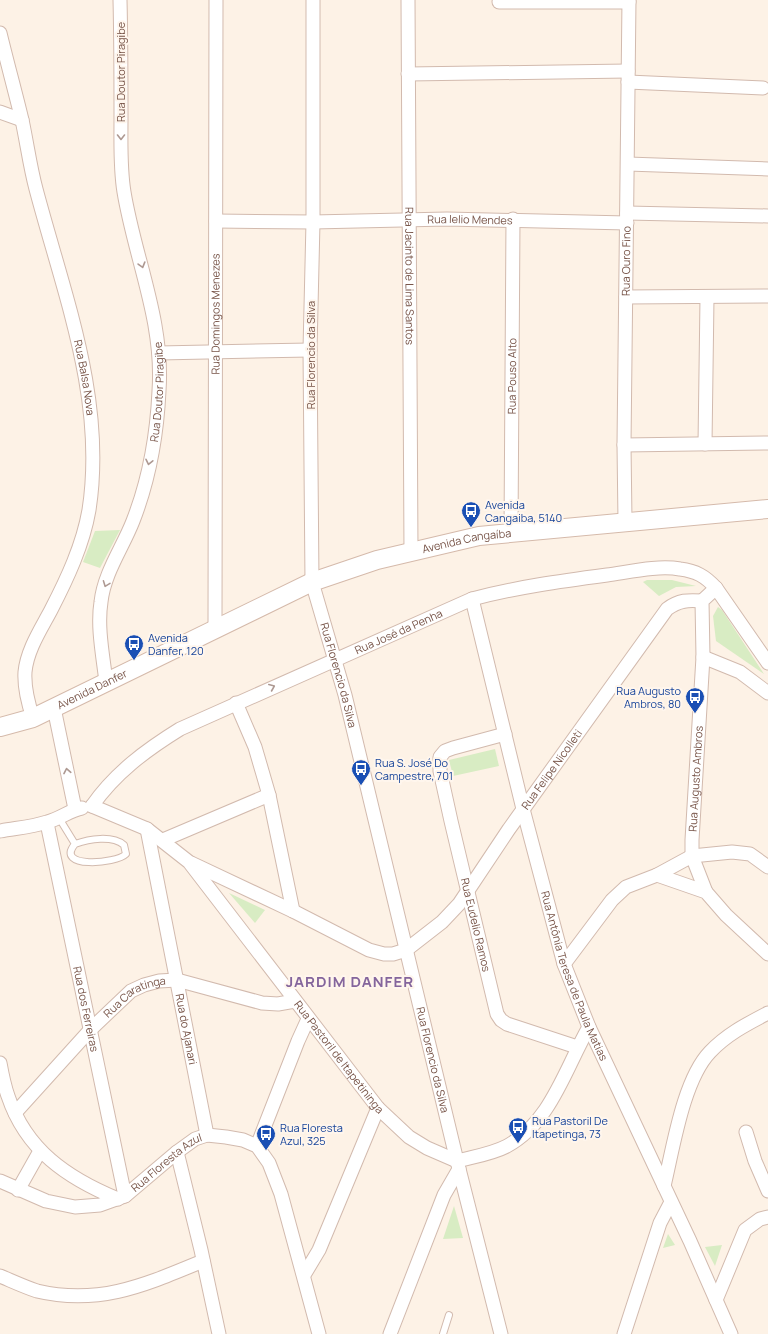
<svg xmlns="http://www.w3.org/2000/svg" width="768" height="1334" viewBox="0 0 768 1334" font-family="Manrope,sans-serif">
  <style>
    .green { fill: #d8ecc3 }
    .lines { fill: none; stroke-linecap: round; stroke-linejoin: round }
    .lane-casing { stroke: #d2baae; stroke-width: 8 }
    .street-casing { stroke: #d2baae; stroke-width: 15 }
    .secondary-casing { stroke: #d5baab; stroke-width: 20 }
    .lane { stroke: #fff; stroke-width: 6 }
    .street { stroke: #fff; stroke-width: 13 }
    .secondary { stroke: #fff; stroke-width: 18 }
    .oneway { stroke: #ae9992 }
    .labels { text-anchor: middle; stroke-width: 4; stroke-linejoin: round; paint-order: stroke }
    .street-label { font-size: 11px; fill: #785549; stroke: #fff6ed }
    .transit-label { font-size: 11px; fill: #164399; stroke: #fff6ed; text-anchor: start }
    .district-label { font-size: 15px; font-weight: bold; letter-spacing: 1px; fill: #84659c; stroke: #fff6ed }
  </style>
  <rect width="100%" height="100%" fill="#fdf2e6"/>
  <g class="green">
    <path d="M120 530 100 568 83 562 95 531Z"/>
    <path d="M647 580H672L696 586 676 587 659 596 643 582Z"/>
    <path d="M718 607 722 610 764 674 716 641 713 616Z"/>
    <path d="M495 749 499 766 453 776 449 760Z"/>
    <path d="M229 893 265 910 255 923Z"/>
    <path d="M454 1206 463 1238 443 1239Z"/>
    <path d="M668 1234 675 1245 663 1248Z"/>
    <path d="M722 1245 715 1266 705 1247Z"/>
  </g>
  <g class="lines">
    <defs>
      <g id="lane">
        <path d="M59 818 75 844C54 869 116 864 126 854L124 845C112 835 89 839 75 844"/>
        <path d="M443 1334 449 1315"/>
      </g>
      <g id="street">
        <path id="s1" d="M313 0V222L310 350 312 582 345 695 457 1161 501 1334"/>
        <path id="s2" d="M408 0 411 552"/>
        <path d="M499 2H629"/>
        <path id="s3" d="M0 33C7 62 15 91 22 120 27 143 30 167 36 189 64 295 106 400 89 510 83 545 67 579 51 610 41 629 27 650 25 672 24 688 28 703 33 718"/>
        <path d="M408 74 628 71"/>
        <path d="M628 82 763 88"/>
        <path d="M0 112 22 120"/>
        <path d="M628 164 768 169"/>
        <path d="M627 213 768 216"/>
        <path id="s4" d="M216 221 313 222 447 219 627 223"/>
        <path d="M626 297 768 296"/>
        <path d="M159 353 310 350"/>
        <path d="M705 444 707 298"/>
        <path d="M624 445 768 443"/>
        <path id="s5" d="M625 521 624 445 629 0"/>
        <path id="s6" d="M511 533 513 219"/>
        <path id="s7" d="M472 599 523 809 564 964 589 1027 690 1241 731 1334"/>
        <path id="s8" d="M215 628 216 0"/>
        <path d="M703 657 740 672 768 693"/>
        <path id="s9" d="M106 682C103 656 97 627 101 602 104 573 123 547 133 521 149 480 157 434 159 391 164 321 135 259 124 192 120 168 121 143 121 119 121 79 121 40 120 0"/>
        <path d="M236 703 255 747 269 795 293 911"/>
        <path d="M54 708 75 809"/>
        <path id="s10" d="M505 734 453 748 445 751 440 757V771L451 821 497 1014 501 1020 507 1024 577 1047"/>
        <path id="s11" d="M92 806C115 773 146 750 180 729L472 599C517 587 562 581 607 575 629 572 658 565 680 569 696 571 705 576 716 588L768 663"/>
        <path id="s12" d="M92 806 147 829 189 862 378 1108 409 1137 427 1148 457 1161C472 1157 492 1154 507 1146 551 1122 565 1069 589 1027"/>
        <path id="s13" d="M47 823 125 1196"/>
        <path id="s14" d="M147 829 207 1135"/>
        <path d="M0 831C16 828 32 827 47 822 60 819 70 810 82 808"/>
        <path d="M163 840 269 795"/>
        <path id="s15" d="M191 863 293 911 369 950 384 954H393L406 950 442 922 459 904 509 829 667 609C679 600 688 600 702 601"/>
        <path d="M657 875 692 856 732 852 750 854 768 867"/>
        <path id="s16" d="M706 892 692 856V840L703 657 702 601 716 588"/>
        <path d="M564 964 612 900 626 887 657 875 706 892 726 915 768 954"/>
        <path d="M0 1063C2 1074 4 1085 8 1096 26 1150 67 1178 118 1199"/>
        <path id="s17" d="M15 1113 91 1029 131 991 144 985 159 981 177 980 262 1003 278 1004 295 1001"/>
        <path d="M746 1132 755 1161 768 1191"/>
        <path d="M257 1146 298 1041 308 1019"/>
        <path d="M177 1152 201 1250 219 1334"/>
        <path id="s18" d="M0 1181 46 1201 75 1207 100 1205 125 1196 177 1152 195 1139 207 1135 226 1137 243 1140 257 1146 269 1163 281 1194 319 1334"/>
        <path d="M664 1186C673 1149 683 1080 710 1052 727 1034 747 1024 768 1013"/>
        <path d="M18 1190 40 1151"/>
        <path d="M304 1275 319 1250 378 1108"/>
        <path d="M0 1276C12 1281 25 1287 37 1291 100 1306 147 1284 203 1261"/>
        <path d="M716 1300 745 1230 760 1219 768 1217"/>
        <path d="M390 1334 444 1195 459 1169"/>
        <path d="M624 1334 660 1223 671 1202"/>
      </g>
      <g id="secondary">
        <path id="s19" d="M0 727 33 718 312 582 377 560 479 536 768 509"/>
      </g>
    </defs>
    <use href="#lane" class="lane-casing"/>
    <use href="#street" class="street-casing"/>
    <use href="#secondary" class="secondary-casing"/>
    <use href="#lane" class="lane"/>
    <use href="#street" class="street"/>
    <use href="#secondary" class="secondary"/>
  </g>
  <defs><path id="oneway-chevron" d="M-2-3.5L2.5 0L-2 3.5" fill="none" stroke-width="1.6" stroke-linecap="round" stroke-linejoin="round"/></defs>
  <g class="oneway">
    <use href="#oneway-chevron" transform="translate(121 137) rotate(90)"/>
    <use href="#oneway-chevron" transform="translate(142 265) rotate(74)"/>
    <use href="#oneway-chevron" transform="translate(149 462) rotate(102)"/>
    <use href="#oneway-chevron" transform="translate(106 584) rotate(111)"/>
    <use href="#oneway-chevron" transform="translate(272 687) rotate(-23)"/>
    <use href="#oneway-chevron" transform="translate(67 771) rotate(-101)"/>
  </g>
  <defs>
    <symbol id="bus-pin" viewBox="-11 -11 22 30"><path d="M0 17L-7.5 6A9.5 9.5 0 1 1 7.5 6Z" fill="#1a4fb4" stroke="#fff6ed"/><path d="M-5-6H5V4H4V6H2V4H-2V6H-4V4H-5ZM-3.5-4V0h7V-4ZM-3.5 1.2v1.5H-2V1.2ZM2 1.2v1.5H3.5V1.2Z" fill="#fff"/></symbol>
  </defs>
  <g fill-rule="evenodd">
    <use href="#bus-pin" x="460" y="500" width="22" height="30"/>
    <use href="#bus-pin" x="123" y="633" width="22" height="30"/>
    <use href="#bus-pin" x="684" y="686" width="22" height="30"/>
    <use href="#bus-pin" x="350" y="758" width="22" height="30"/>
    <use href="#bus-pin" x="507" y="1116" width="22" height="30"/>
    <use href="#bus-pin" x="255" y="1123" width="22" height="30"/>
  </g>
  <g class="labels">
    <g class="street-label">
      <text transform="translate(121 72) rotate(-90)" y="4">Rua Doutor Piragibe</text>
      <text dy="4" stroke="none"><textPath href="#s4" startOffset="254">Rua lelio Mendes</textPath></text>
      <text dy="4" stroke="none"><textPath href="#s5" startOffset="260">Rua Ouro Fino</textPath></text>
      <text dy="4" stroke="none"><textPath href="#s2" startOffset="276">Rua Jacinto de Lima Santos</textPath></text>
      <text dy="4" stroke="none"><textPath href="#s8" startOffset="314">Rua Domingos Menezes</textPath></text>
      <text transform="translate(311 355) rotate(-90)" y="4">Rua Florencio da Silva</text>
      <text dy="4" stroke="none"><textPath href="#s6" startOffset="157">Rua Pouso Alto</textPath></text>
      <text dy="4" stroke="none"><textPath href="#s3" startOffset="355">Rua Balsa Nova</textPath></text>
      <text dy="4" stroke="none"><textPath href="#s9" startOffset="300">Rua Doutor Piragibe</textPath></text>
      <text dy="4" stroke="none"><textPath href="#s19" startOffset="505">Avenida Cangaíba</textPath></text>
      <text dy="4" stroke="none"><textPath href="#s11" startOffset="357">Rua José da Penha</textPath></text>
      <text dy="4" stroke="none"><textPath href="#s1" startOffset="679">Rua Florencio da Silva</textPath></text>
      <text dy="4" stroke="none"><textPath href="#s19" startOffset="100">Avenida Danfer</textPath></text>
      <text dy="4" stroke="none"><textPath href="#s15" startOffset="470">Rua Felipe Nicolleti</textPath></text>
      <text dy="4" stroke="none"><textPath href="#s16" startOffset="116">Rua Augusto Ambros</textPath></text>
      <text dy="4" stroke="none"><textPath href="#s10" startOffset="242">Rua Eudelio Ramos</textPath></text>
      <text dy="4" stroke="none"><textPath href="#s7" startOffset="391">Rua Antônia Teresa de Paula Matias</textPath></text>
      <text dy="4" stroke="none"><textPath href="#s17" startOffset="169">Rua Caratinga</textPath></text>
      <text dy="4" stroke="none"><textPath href="#s13" startOffset="190">Rua dos Ferreiras</textPath></text>
      <text dy="4" stroke="none"><textPath href="#s14" startOffset="204">Rua do Ajanari</textPath></text>
      <text dy="4" stroke="none"><textPath href="#s12" startOffset="359">Rua Pastoril de Itapetininga</textPath></text>
      <text dy="4" stroke="none"><textPath href="#s1" startOffset="1075">Rua Florencio da Silva</textPath></text>
      <text dy="4" stroke="none"><textPath href="#s18" startOffset="185">Rua Floresta Azul</textPath></text>
    </g>
    <g class="transit-label">
      <text x="485" y="509">Avenida<tspan x="485" dy="13">Cangaiba, 5140</tspan></text>
      <text x="148" y="642">Avenida<tspan x="148" dy="13">Danfer, 120</tspan></text>
      <text x="681" y="695" text-anchor="end">Rua Augusto<tspan x="681" dy="13">Ambros, 80</tspan></text>
      <text x="375" y="767">Rua S. José Do<tspan x="375" dy="13">Campestre, 701</tspan></text>
      <text x="532" y="1125">Rua Pastoril De<tspan x="532" dy="13">Itapetinga, 73</tspan></text>
      <text x="280" y="1132">Rua Floresta<tspan x="280" dy="13">Azul, 325</tspan></text>
    </g>
    <g class="district-label">
      <text x="350" y="987">JARDIM DANFER</text>
    </g>
  </g>
</svg>
